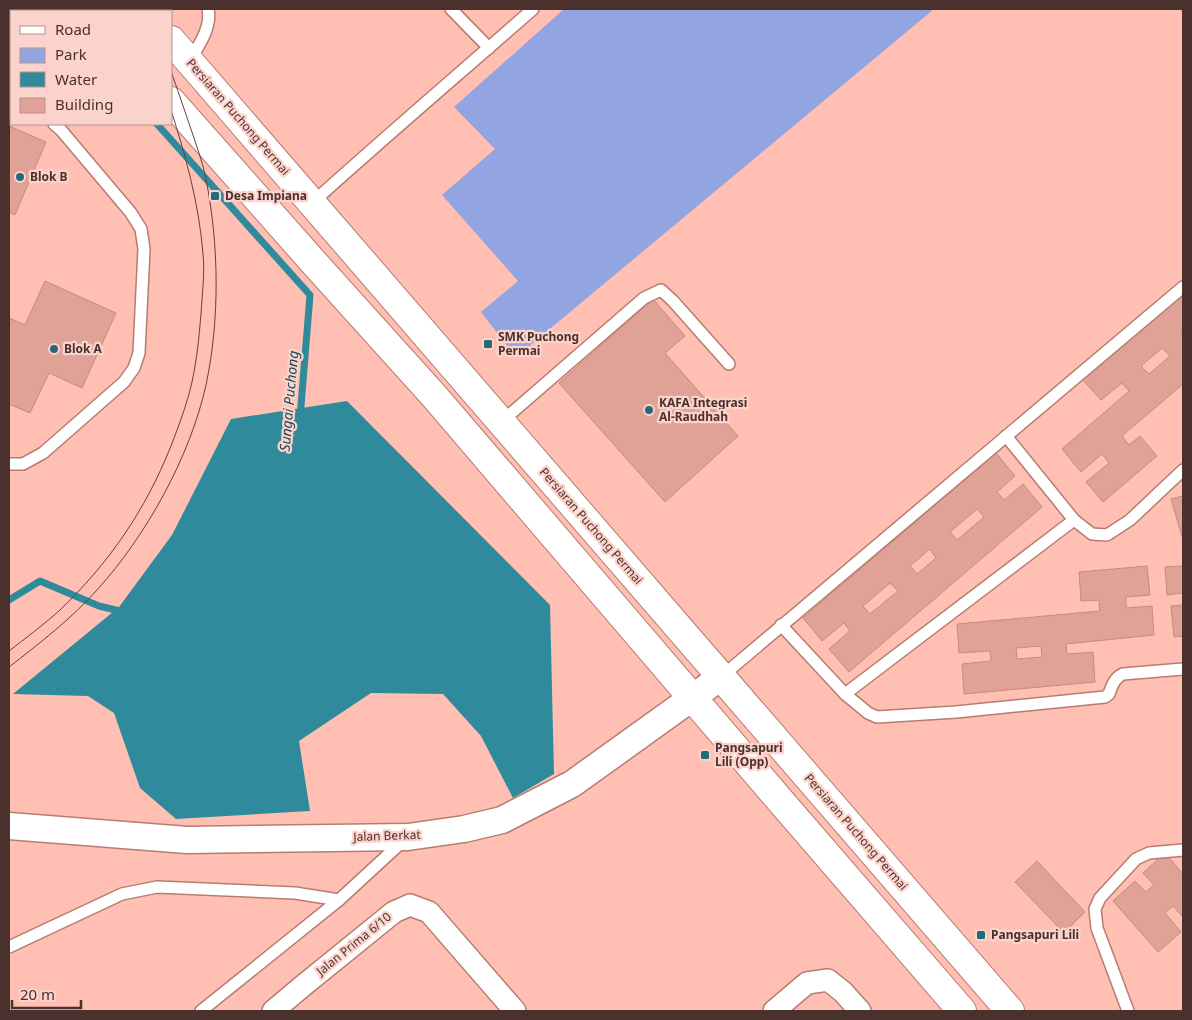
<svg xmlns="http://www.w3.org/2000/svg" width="1192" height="1020" viewBox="0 0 1192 1020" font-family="'Noto Sans',sans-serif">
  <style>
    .green { fill: #92a4e1 }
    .water { fill: #2f8b9b }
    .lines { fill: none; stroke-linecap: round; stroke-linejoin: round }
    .stream { stroke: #2f8b9b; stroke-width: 7 }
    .building { fill: #e0a296; stroke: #c78a7f; fill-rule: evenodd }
    .service-casing { stroke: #b77c71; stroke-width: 14 }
    .minor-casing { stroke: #b77c71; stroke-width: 24 }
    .tertiary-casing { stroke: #b77c71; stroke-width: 29 }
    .secondary-casing { stroke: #b77c71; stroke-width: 30 }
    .service { stroke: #fff; stroke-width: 11 }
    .minor { stroke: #fff; stroke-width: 21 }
    .tertiary { stroke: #fff; stroke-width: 26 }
    .secondary { stroke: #fff; stroke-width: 28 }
    .tram { stroke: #61423d; stroke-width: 1 }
    .poi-dot { fill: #236b77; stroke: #fbd3cc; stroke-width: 2 }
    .labels { text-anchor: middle; stroke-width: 4.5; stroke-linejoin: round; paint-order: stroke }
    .street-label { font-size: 12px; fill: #4b312d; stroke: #fbd3cc }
    .poi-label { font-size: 12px; font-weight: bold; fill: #4b312d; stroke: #fbd3cc; text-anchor: start }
    .water-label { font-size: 14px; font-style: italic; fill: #144952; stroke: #fbd3cc }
  </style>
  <rect width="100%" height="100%" fill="#ffbfb3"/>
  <path class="green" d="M564 9H934L516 357 481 312 518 281 442 195 495 149 454 107Z"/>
  <path class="water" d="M347 401 550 605 554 774 513 798 481 736 443 694 371 693 299 741 310 811 176 819 140 788 114 713 88 696 13 694 119 607 172 535 231 419Z"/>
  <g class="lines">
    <g class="stream">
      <path d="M157 124 310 295 300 418"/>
      <path d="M9 600 40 581 99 606 124 612"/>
    </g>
  </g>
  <g class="building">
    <path d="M9 126 46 142 15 215 9 212Z"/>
    <path d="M45 281 116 313 82 388 49 373 30 413 9 404V318L25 325Z"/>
    <path d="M1183 291V330L1181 332 1183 334V384L1122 436 1129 445 1140 436 1157 456 1103 502 1086 482 1109 463 1102 454 1081 472 1062 449 1129 391 1122 383 1101 400 1082 379ZM1162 348 1170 356 1149 374 1141 366Z"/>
    <path d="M653 299 685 336 665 353 738 436 665 502 559 383Z"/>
    <path d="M996 453 1015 476 997 492 1004 500 1023 484 1042 507 849 672 829 649 850 631 844 623 822 641 803 618ZM977 509 984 517 957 540 950 532ZM930 549 936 558 917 574 910 566ZM890 583 898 591 870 614 863 606Z"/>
    <path d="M1183 496V540L1171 499Z"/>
    <path d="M1147 566 1150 595 1126 597V608L1152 606 1154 635 1066 644 1067 654 1093 652 1095 682 964 694 962 664 991 661 990 651 959 653 957 624 1100 611 1099 600 1081 601 1079 572ZM1041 646 1042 657 1017 659 1016 648Z"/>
    <path d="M1183 566V593L1167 595 1165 567Z"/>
    <path d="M1183 605V636L1174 637 1171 606Z"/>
    <path d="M1165 853 1183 874V917L1173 906 1165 913 1181 932 1158 952 1113 901 1135 881 1146 892 1154 885 1143 873Z"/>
    <path d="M1037 861 1085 912 1064 933 1015 882Z"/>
  </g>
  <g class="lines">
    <defs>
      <g id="service">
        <path d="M451 9 489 48"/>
        <path d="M190 60C199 45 212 27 208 9"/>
        <path d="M9 106H11"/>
        <path d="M312 203C385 137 459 74 533 9"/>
        <path d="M501 422 644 298 661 290 673 301 729 364"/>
        <path d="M1006 436 1074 520 1092 534 1107 535 1130 520 1183 470"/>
        <path d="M9 464H23L43 453 124 382 134 368 139 353 144 249 141 229 131 213 61 130 54 124"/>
        <path d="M781 625 845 694 868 713 877 717 956 712 1105 697 1109 694C1112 686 1114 678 1123 674L1183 669"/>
        <path d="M721 677 1183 287"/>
        <path d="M845 694 1074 520"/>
        <path d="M9 947 122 894 157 887 295 893 339 900 403 841"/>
        <path d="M201 1011 339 900"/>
        <path d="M1128 1011 1097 928 1095 909 1100 898 1136 859 1149 853 1183 850"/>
      </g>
      <g id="minor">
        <path d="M273 1011 304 985 394 912 410 905 429 912 515 1011"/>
        <path d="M774 1011 807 983 828 980 843 992 860 1011"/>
      </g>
      <path id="tertiary" d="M9 826 187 840 408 837 464 829 502 820 572 784 721 677"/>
      <g id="secondary">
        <path d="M87 9 91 11"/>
        <path d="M144 9 146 11"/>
        <path d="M171 40 1010 1011"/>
        <path d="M171 101 316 265 435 397 784 805 962 1011"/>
      </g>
    </defs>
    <use href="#service" class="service-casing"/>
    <use href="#minor" class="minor-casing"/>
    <use href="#tertiary" class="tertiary-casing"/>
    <use href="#secondary" class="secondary-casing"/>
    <use href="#service" class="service"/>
    <use href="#minor" class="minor"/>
    <use href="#tertiary" class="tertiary"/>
    <use href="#secondary" class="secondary"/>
    <g class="tram">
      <path d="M134 9 135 11"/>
      <path d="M147 9 148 11"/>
      <path d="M9 651C26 638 43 625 59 611 109 563 145 511 171 446 179 425 187 404 192 382 197 359 199 337 201 314 202 295 205 273 203 254 199 204 186 157 171 110"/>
      <path d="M9 667C40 643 71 619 97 590 146 536 190 457 206 385 220 319 219 245 206 179 204 169 201 159 198 150 189 123 180 97 171 71"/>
    </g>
  </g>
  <g class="poi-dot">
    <circle cx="20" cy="177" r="5"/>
    <rect x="210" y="191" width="10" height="10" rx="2.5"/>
    <rect x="483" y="339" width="10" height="10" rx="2.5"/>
    <circle cx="54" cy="349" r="5"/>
    <circle cx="649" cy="410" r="5"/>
    <rect x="700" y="750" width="10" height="10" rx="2.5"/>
    <rect x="976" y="930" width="10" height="10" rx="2.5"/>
  </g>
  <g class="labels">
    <g class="street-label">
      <text transform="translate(238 117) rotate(49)" y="4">Persiaran Puchong Permai</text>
      <text transform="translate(591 526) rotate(49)" y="4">Persiaran Puchong Permai</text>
      <text transform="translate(856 832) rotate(49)" y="4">Persiaran Puchong Permai</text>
      <text transform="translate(387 836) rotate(-2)" y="4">Jalan Berkat</text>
      <text transform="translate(354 944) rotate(-39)" y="4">Jalan Prima 6/10</text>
    </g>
    <g class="poi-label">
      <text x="30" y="181">Blok B</text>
      <text x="225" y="200">Desa Impiana</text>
      <text x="498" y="341">SMK Puchong<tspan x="498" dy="14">Permai</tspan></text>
      <text x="64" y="353">Blok A</text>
      <text x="659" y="407">KAFA Integrasi<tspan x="659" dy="14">Al-Raudhah</tspan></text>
      <text x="715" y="752">Pangsapuri<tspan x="715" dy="14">Lili (Opp)</tspan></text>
      <text x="991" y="939">Pangsapuri Lili</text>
    </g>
    <g class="water-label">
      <text transform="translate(289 401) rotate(-85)" y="5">Sungai Puchong</text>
    </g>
  </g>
  <rect width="1192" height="1020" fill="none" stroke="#4b312d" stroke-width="20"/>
  <rect x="10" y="10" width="162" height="115" fill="#fbd3cc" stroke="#b5928c"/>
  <rect x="20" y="26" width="25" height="8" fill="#ffffff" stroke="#b5928c"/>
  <text x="55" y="35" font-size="15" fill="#4b312d">Road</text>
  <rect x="20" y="48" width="25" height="15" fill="#92a4e1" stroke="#b5928c"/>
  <text x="55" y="60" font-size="15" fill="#4b312d">Park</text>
  <rect x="20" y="72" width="25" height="15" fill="#2f8b9b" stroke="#b5928c"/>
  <text x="55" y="85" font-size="15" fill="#4b312d">Water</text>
  <rect x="20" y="98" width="25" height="15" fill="#e0a296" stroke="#b5928c"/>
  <text x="55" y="110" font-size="15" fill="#4b312d">Building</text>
  <path d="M12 1000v8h69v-8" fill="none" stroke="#4b312d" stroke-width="2.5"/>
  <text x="20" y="1000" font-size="15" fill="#4b312d" stroke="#fbd3cc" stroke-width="4" paint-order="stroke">20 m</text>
</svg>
